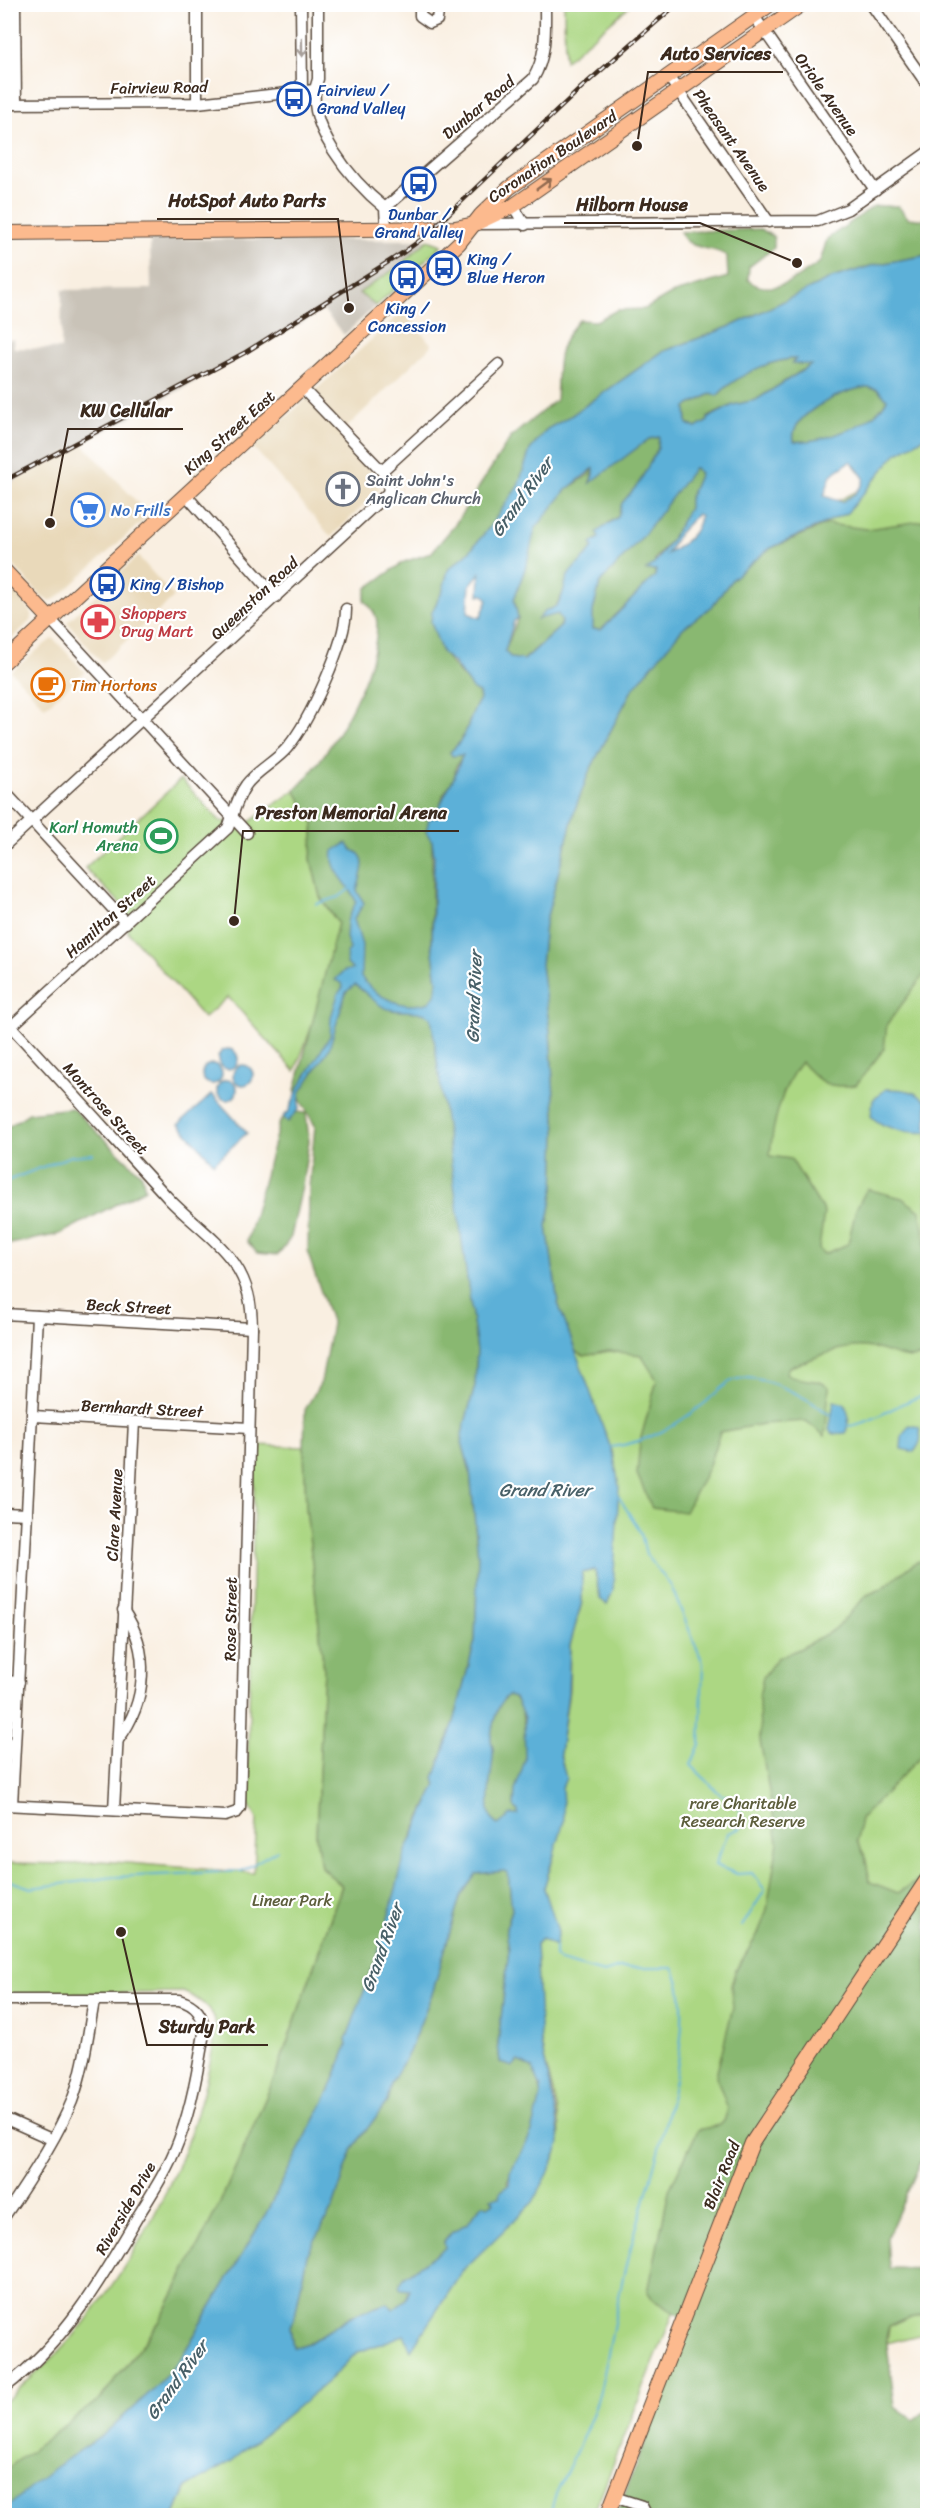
<svg xmlns="http://www.w3.org/2000/svg" width="932" height="2520" viewBox="0 0 932 2520" font-family="Sriracha,sans-serif">
  <style>
    .built { fill: #e9d9ba }
    .industrial { fill: #c9c3b8 }
    .green { fill: #acd783; stroke: #748050; stroke-width: 1.5 }
    .forest { fill: #89b871; stroke: #627148; stroke-width: 1.5 }
    .water { fill: #5cb0d8; stroke: #4c6d7b; stroke-width: 1.5; fill-rule: evenodd }
    .lines { fill: none; stroke-linecap: round; stroke-linejoin: round }
    .stream { stroke: #5cb0d8; stroke-width: 2 }
    .minor-casing { stroke: #58483b; stroke-width: 13 }
    .major-casing { stroke: #58483b; stroke-width: 16 }
    .minor { stroke: #fff; stroke-width: 10 }
    .major { stroke: #fcba8e; stroke-width: 14 }
    .rail-casing { stroke: #3b2a1e; stroke-width: 4.5 }
    .rail { stroke: #fff; stroke-width: 2; stroke-dasharray: 7; stroke-linecap: butt }
    .oneway { stroke: #a79f9a }
    .oneway2 { stroke: #926b50 }
    .labels { text-anchor: middle; stroke-width: 4.5; stroke-linejoin: round; paint-order: stroke }
    .street-label { font-size: 16px; fill: #3b2a1e; stroke: #fff }
    .transit-label { font-size: 16px; fill: #164399; stroke: #fff; text-anchor: start }
    .worship-label { font-size: 16px; fill: #5b616d; stroke: #fff; text-anchor: start }
    .shop-label { font-size: 16px; fill: #366cbe; stroke: #fff; text-anchor: start }
    .health-label { font-size: 16px; fill: #be3a42; stroke: #fff; text-anchor: start }
    .food-label { font-size: 16px; fill: #c56008; stroke: #fff; text-anchor: start }
    .leisure-label { font-size: 16px; fill: #27864d; stroke: #fff; text-anchor: end }
    .park-label { font-size: 16px; fill: #5d5e3c; stroke: #fff }
    .water-label { font-size: 18px; font-style: italic; fill: #486068; stroke: #fff }
    .leader { fill: none; stroke: #3b2a1e; stroke-width: 2 }
    .callout-dot { fill: #3b2a1e; stroke: #fff; stroke-width: 2 }
    .callout-label { font-size: 18px; text-anchor: middle; font-weight: bold; fill: #3b2a1e; stroke: #fff; stroke-width: 4.5; stroke-linejoin: round; paint-order: stroke }
  </style>
  <rect width="100%" height="100%" fill="#fff"/>
  <filter id="ink" filterUnits="userSpaceOnUse"><feTurbulence type="fractalNoise" baseFrequency=".0167" numOctaves="2"/><feDisplacementMap in="SourceGraphic" scale="12" xChannelSelector="R" yChannelSelector="G"/><feConvolveMatrix kernelMatrix="1 2 1 2 8 2 1 2 1" color-interpolation-filters="sRGB"/></filter>
  <filter id="wash" filterUnits="userSpaceOnUse"><feTurbulence type="fractalNoise" baseFrequency=".008" numOctaves="4" result="noise"/><feDisplacementMap in="SourceGraphic" scale="24" xChannelSelector="R" yChannelSelector="G"/><feGaussianBlur stdDeviation="1.35" result="paint"/><feColorMatrix in="noise" values="0 0 0 0 0 0 0 0 0 0 0 0 0 0 0 0 0 1.4 0 .05"/><feComposite in="paint" operator="in"/></filter>
  <g filter="url(#wash)">
    <rect width="100%" height="100%" fill="#f9efe1"/>
    <g class="built">
      <path d="M403 311 432 345 346 428 342 440 381 482 379 490 331 537 253 447Z"/>
      <path d="M83 444 149 515 57 598 49 601 42 597 5 556V486Z"/>
      <path d="M138 556 174 597 102 663 67 622Z"/>
      <path d="M5 581 28 607 32 616 31 620 5 645Z"/>
      <path d="M53 638 85 672 45 707 11 671Z"/>
    </g>
    <path class="industrial" d="M150 239 428 240 399 266 360 292 376 306 344 335 324 311 5 486 4 340 13 339 14 348 61 349 62 290 151 289Z"/>
    <g class="green">
      <path d="M564 5V4L631 5 565 61Z"/>
      <path d="M428 240 442 245 376 306 359 293 399 266Z"/>
      <path d="M927 436V1877L751 2118 593 2515 175 2516 186 2489 556 2154C569 2120 545 2076 541 2041 537 2009 537 1976 536 1944L541 1939 558 1934 544 1888 554 1855 563 1765 560 1754 569 1690 570 1645 582 1602V1573L595 1570 596 1577 614 1457 574 1351 584 1356 605 1351 751 545 871 484 896 454Z"/>
      <path d="M181 779 220 821 248 823 295 790 314 823 311 859 320 897 338 923 318 1010 295 1071 228 997 204 1018 128 932 125 908 85 868Z"/>
      <path d="M255 1445 304 1447 306 1508 324 1670 316 1836 321 1867 342 1885 277 2072 220 2203 160 2321 101 2398 5 2471 4 2402C33 2376 62 2352 85 2322 143 2248 192 2154 210 2062 212 2049 219 2030 214 2017 208 2004 195 1997 183 1992L5 1996V1863L74 1864 102 1861 254 1873 257 1819 247 1801Z"/>
      <path d="M927 2314V2333L887 2343 889 2326 909 2317Z"/>
    </g>
    <g class="forest">
      <path d="M874 206H898L908 218 927 220V255L874 265 832 278 734 325 662 352 569 417 547 429 530 450 518 486 489 528 469 552 448 570 443 590 432 612C435 624 437 638 441 650 443 654 474 691 479 693L480 700C465 720 471 734 450 752L463 755 456 766 454 779 443 795 432 841V945L437 981 433 1021 477 1351 475 1386 461 1438 470 1471 478 1556 475 1641 454 1722 434 1778 436 1785 413 1833 380 1948 346 2040 347 2046 330 2090 263 2219 181 2358 158 2385 102 2436 5 2509 4 2471 101 2398 160 2321 220 2203 277 2072 342 1886 321 1867 316 1836 324 1670 306 1508 304 1447 305 1410 321 1382 332 1324 308 1254 309 1187 315 1126 295 1090 338 923 320 897 311 859 314 823 295 790C331 754 377 676 377 623 377 614 370 606 364 600L367 588 404 562 431 553 454 526 511 437 556 400C559 363 553 350 579 320L596 321 617 310 645 309 671 294 728 277 727 256C711 245 689 252 680 232L761 229 774 237V248L749 267 748 280C771 299 799 277 820 262L827 239Z"/>
      <path d="M790 359 812 364 756 400 733 405 708 417V421L696 428 687 424 686 407 713 393 717 396C735 376 763 363 790 359Z"/>
      <path d="M868 387 877 389 887 399C874 426 823 443 794 442 787 414 847 388 868 387Z"/>
      <path d="M659 437 658 448 639 483 622 503 618 517 607 524 599 538 594 541 589 555 567 578 564 592 551 614H558L562 622 560 627 523 660 511 658 505 651 518 618 514 599 527 563 534 529 566 490 588 475 595 467 590 482 649 439Z"/>
      <path d="M693 467 700 473 689 499V508L671 540 655 559V576L601 630 593 629V611L600 583 643 536Z"/>
      <path d="M927 520V971L887 1024 884 1049 856 1085C825 1089 820 1082 801 1062 782 1085 772 1126 770 1156L791 1159 824 1212 819 1249 824 1254 848 1244 856 1209 867 1189 902 1198 920 1211 925 1240 924 1270 927 1273V1355C902 1364 890 1349 865 1347 839 1344 814 1360 789 1367L786 1373C800 1383 818 1377 829 1387L825 1436 806 1421 763 1424 720 1432 708 1468 685 1512 652 1508 637 1474 640 1441 657 1380 641 1355 609 1351 584 1356 574 1351 558 1303 547 1226 554 1189 556 1132 550 1031 541 965 545 924 575 809 589 772 632 690 653 662 683 628 712 606 733 578 769 549 827 524 867 529Z"/>
      <path d="M72 1108 142 1175 145 1189 60 1234 5 1245V1129L29 1113Z"/>
      <path d="M295 1112 306 1113 309 1141 302 1186 291 1237 278 1255 257 1253 247 1241 279 1124 284 1117Z"/>
      <path d="M927 1560V1737L922 1755 861 1818 857 1841 865 1856 870 1882 898 1893 927 1875V2148L887 2238 889 2268 927 2269V2314L909 2317 889 2326 886 2337 895 2406 914 2420 927 2410V2515L616 2516 691 2322 653 2300 648 2292 669 2190 698 2130 720 2125 724 2121 728 2109 716 2076 733 2007 731 1985 735 1972 759 1932 767 1909 778 1842 760 1740 759 1697 763 1677 777 1658 799 1649 835 1629 867 1595 881 1589 916 1562Z"/>
      <path d="M508 1695 514 1697 521 1708 525 1732V1764L515 1790 514 1806 518 1811V1815L498 1825C479 1816 494 1767 493 1750 493 1745 490 1741 491 1736 493 1723 497 1703 508 1695Z"/>
      <path d="M504 1871 508 1872 512 1910 506 1928 509 1950 498 2044 500 2062C505 2062 513 2060 519 2061 552 2069 540 2120 528 2142 521 2156 511 2168 507 2183L509 2185C505 2191 494 2203 487 2207L482 2204 468 2224 452 2232 444 2242 445 2248 404 2277 410 2290 406 2299 393 2309 388 2303 351 2316 309 2343 293 2348 290 2326 295 2316 307 2255 333 2207 353 2148 387 2102 391 2083 409 2052 433 1991 460 1897 476 1874Z"/>
    </g>
    <g class="water">
      <path d="M927 255V436L896 454 847 513 769 549 733 578 712 606 683 628 632 690 589 772 575 809 545 924 541 965 550 1031 556 1132 554 1189 547 1226 558 1303 614 1457 619 1487 613 1591 607 1604 600 1599 595 1570 582 1573V1602L570 1645 568 1693 560 1754 566 1778 562 1788 564 1821 544 1888 558 1931 555 1946 541 1939 536 1944 541 2044 557 2116 560 2144 548 2174 533 2202 464 2269 411 2350 404 2335 356 2353 332 2378 232 2461 186 2488 175 2515H5V2509L55 2467 102 2436 158 2385 181 2358 263 2219 330 2090 347 2046 346 2040 380 1948 406 1851 436 1785 434 1778 454 1722 475 1641 478 1556 470 1471 461 1438 475 1386 477 1351 431 1017C419 1008 400 1014 385 1008 373 1002 366 992 355 985L346 992 329 1049 300 1093 299 1109 288 1122 283 1117 289 1111 298 1089 330 1036 331 1017 338 994 343 987 342 983 335 980 344 971 352 969 347 964V953L350 949 346 938 347 921 356 902C351 884 329 872 333 851L347 843 352 850C371 855 360 877 357 891L364 903 354 919 362 945 361 977C376 998 405 1011 430 1002L436 993 437 981 432 945 434 856 432 841 426 832 429 818 436 817C440 803 445 794 452 781 457 773 458 764 463 755L452 756 450 752C471 734 466 720 480 699L479 693 473 690 453 662 442 653 431 622 432 612 443 590 448 570 469 552 489 528 518 486 530 450 547 429 569 417 662 352 734 325 832 278 874 265ZM790 359H796L792 363 811 365 756 400 733 405 708 418V421L696 428 687 424 686 407 712 393 717 396C733 378 765 362 790 359ZM868 387 877 389 887 399C876 424 821 444 794 441 788 414 847 388 868 387ZM659 437 658 448 639 483 622 503 618 517 597 532 599 538 591 544 593 547C587 559 575 564 568 576 562 589 564 608 546 610L538 619 558 614 562 622 560 627 524 660 511 658 505 651 514 621 518 618 514 599 527 563 535 529 566 490 594 468V475L589 484 649 439ZM851 461 864 478 862 485 855 494 842 502 824 496 831 475ZM694 468 700 473 689 499V508L671 540 654 564 646 570H656L655 576 601 630 593 629V611L600 583 643 536ZM697 514 700 516C698 535 681 546 667 554L680 532ZM480 573 479 595H484L488 600 480 618 468 613 470 585ZM508 1695 515 1697 524 1718 525 1760 515 1790 514 1806 518 1811V1815H511L498 1825C479 1816 495 1767 493 1750 493 1745 490 1741 491 1736 493 1723 497 1703 508 1695ZM504 1871 508 1873 512 1910 506 1928 509 1950 498 2044 500 2062 512 2067 519 2061 532 2068 541 2087V2096L532 2132 510 2172 509 2185 500 2192 499 2197 491 2198 494 2202 488 2206 482 2204 468 2223 452 2232 444 2242 445 2248 404 2277 399 2286 401 2289 410 2290 406 2299 393 2309 388 2303 351 2316 309 2343 293 2348 290 2326 295 2316 307 2255 333 2207 353 2148 387 2102 391 2083 409 2052 433 1991 460 1897 476 1874Z"/>
      <circle cx="228" cy="1059" r="10"/>
      <circle cx="212" cy="1074" r="10"/>
      <circle cx="243" cy="1075" r="10"/>
      <circle cx="227" cy="1090" r="10"/>
      <path d="M886 1089C904 1089 915 1090 927 1102V1132C911 1134 882 1129 871 1116L873 1100Z"/>
      <path d="M212 1094 247 1133 214 1163 179 1124Z"/>
      <path d="M834 1401 845 1404 849 1417 846 1433 833 1434 829 1430Z"/>
      <path d="M909 1425 919 1427C922 1439 921 1443 914 1452L901 1449 902 1435Z"/>
    </g>
    <g class="lines">
      <g class="stream">
        <path d="M316 904 339 897 351 888"/>
        <path d="M4 1182 71 1156 93 1154"/>
        <path d="M848 1426C876 1423 899 1401 928 1394"/>
        <path d="M611 1447C650 1442 675 1426 705 1403 713 1396 724 1383 734 1380 760 1370 811 1400 830 1415"/>
        <path d="M619 1497 641 1533 646 1554 671 1586 703 1663 700 1744 691 1765 721 1795 739 1798 741 1828 728 1833 715 1865 737 1874 752 1873 765 1890 742 1926"/>
        <path d="M4 1879 31 1888 114 1877 242 1871 277 1850"/>
        <path d="M551 2516C552 2497 560 2486 568 2469 579 2445 592 2420 599 2394 610 2353 615 2310 625 2269 641 2203 706 2025 673 1968H619L604 1973 560 1961 555 1956V1946"/>
      </g>
    </g>
  </g>
  <g filter="url(#ink)">
    <g class="lines">
      <defs>
        <g id="minor">
          <path d="M15 4 16 104"/>
          <path d="M197 4V103"/>
          <path d="M301 4 302 91"/>
          <path d="M318 4V79C301 123 354 183 385 208L386 228"/>
          <path d="M420 4V16L430 23 437 20 439 4"/>
          <path d="M871 4 928 86"/>
          <path d="M754 16 875 190"/>
          <path d="M668 76 769 222"/>
          <path d="M4 104 197 103 314 90"/>
          <path d="M513 206 525 225"/>
          <path d="M385 208 533 79C547 55 545 31 545 4"/>
          <path d="M476 224 818 221 848 209 928 152"/>
          <path d="M382 471 499 364"/>
          <path d="M185 494 276 597"/>
          <path d="M51 620 247 833"/>
          <path d="M4 791 126 923"/>
          <path d="M4 846 388 493 389 485 382 471 302 388"/>
          <path d="M4 1019C60 1079 114 1139 169 1199 190 1221 216 1238 234 1263 248 1283 252 1304 252 1328L240 1808 237 1812 225 1816 4 1805"/>
          <path d="M4 1033 228 828C233 815 237 797 246 785 256 771 275 762 287 748 309 722 346 643 346 609"/>
          <path d="M4 1314 252 1328"/>
          <path d="M33 1416 249 1428"/>
          <path d="M4 1513 27 1514"/>
          <path d="M4 1681 19 1682"/>
          <path d="M118 1740C147 1702 151 1650 123 1610"/>
          <path d="M4 1760 13 1742"/>
          <path d="M12 1805 37 1316"/>
          <path d="M114 1810 134 1422"/>
          <path d="M4 2000H179C197 2005 203 2015 204 2033 198 2069 192 2105 179 2140 169 2167 153 2192 138 2216 101 2280 64 2343 4 2388"/>
          <path d="M4 2118 51 2139"/>
          <path d="M4 2217C26 2185 58 2135 72 2101 84 2069 88 2034 94 2001"/>
          <path d="M614 2497 642 2506 647 2516"/>
        </g>
        <g id="major">
          <path d="M4 233 455 228 475 224 513 206 802 4"/>
          <path d="M4 570 51 620"/>
          <path d="M4 662 459 243 481 215 509 188 771 4"/>
          <path d="M607 2516 752 2143 928 1878"/>
        </g>
      </defs>
      <use href="#minor" class="minor-casing"/>
      <use href="#major" class="major-casing"/>
      <use href="#minor" class="minor"/>
      <use href="#major" class="major"/>
      <defs>
        <path id="rail" d="M4 481 246 352 404 252 423 238 582 87 677 4"/>
      </defs>
      <use href="#rail" class="rail-casing"/>
      <use href="#rail" class="rail"/>
    </g>
    <defs><path id="oneway-shaft" d="M-6 0H5M1.5-3L5.5 0L1.5 3" fill="none" stroke-width="1.6" stroke-linecap="round" stroke-linejoin="round" transform="scale(1.5)"/></defs>
    <use class="oneway" href="#oneway-shaft" transform="translate(302 48) rotate(89)"/>
    <use class="oneway2" href="#oneway-shaft" transform="translate(544 184) rotate(-36)"/>
  </g>
  <defs>
    <symbol id="bus-ring" viewBox="-11 -11 22 22"><circle r="9.5" fill="#fff" stroke="#1a4fb4" stroke-width="1.5"/><path d="M-5-6H5V4H4V6H2V4H-2V6H-4V4H-5ZM-3.5-4V0h7V-4ZM-3.5 1.2v1.5H-2V1.2ZM2 1.2v1.5H3.5V1.2Z" fill="#1a4fb4"/></symbol>
    <symbol id="church-ring" viewBox="-11 -11 22 22"><circle r="9.5" fill="#fff" stroke="#6b7280" stroke-width="1.5"/><path d="M-1.2-6h2.4v3.5h3.3v2.4h-3.3V6h-2.4V-.1h-3.3v-2.4h3.3Z" fill="#6b7280"/></symbol>
    <symbol id="supermarket-ring" viewBox="-11 -11 22 22"><circle r="9.5" fill="#fff" stroke="#3f7fe0" stroke-width="1.5"/><path d="M-6-5.5h2.5l.6 2H6L4.5 2H-2.5L-4.4-4H-6ZM-1.5 3.2a1.3 1.3 0 1 0 .1 0ZM3 3.2a1.3 1.3 0 1 0 .1 0Z" fill="#3f7fe0"/></symbol>
    <symbol id="pharmacy-ring" viewBox="-11 -11 22 22"><circle r="9.5" fill="#fff" stroke="#e0444e" stroke-width="1.5"/><path d="M-2-6h4v4h4v4h-4v4h-4v-4h-4v-4h4Z" fill="#e0444e"/></symbol>
    <symbol id="cafe-ring" viewBox="-11 -11 22 22"><circle r="9.5" fill="#fff" stroke="#e8710a" stroke-width="1.5"/><path d="M-5.5-4.5H6V0H3Q3 3.5 0 3.5H-2.5Q-5.5 3.5-5.5 0ZM3-3.2v2h1.7v-2ZM-6 4.5H4V6H-6Z" fill="#e8710a"/></symbol>
    <symbol id="stadium-ring" viewBox="-11 -11 22 22"><circle r="9.5" fill="#fff" stroke="#2e9e5b" stroke-width="1.5"/><path d="M0-5a6.5 5 0 1 0 0 10a6.5 5 0 1 0 0-10ZM-3.5-1.8h7v3.6h-7Z" fill="#2e9e5b"/></symbol>
  </defs>
  <g fill-rule="evenodd">
    <use href="#bus-ring" x="275" y="80" width="38" height="38"/>
    <use href="#bus-ring" x="400" y="165" width="38" height="38"/>
    <use href="#bus-ring" x="425" y="249" width="38" height="38"/>
    <use href="#bus-ring" x="388" y="259" width="38" height="38"/>
    <use href="#church-ring" x="324" y="470" width="38" height="38"/>
    <use href="#supermarket-ring" x="69" y="491" width="38" height="38"/>
    <use href="#bus-ring" x="88" y="565" width="38" height="38"/>
    <use href="#pharmacy-ring" x="79" y="603" width="38" height="38"/>
    <use href="#cafe-ring" x="29" y="666" width="38" height="38"/>
    <use href="#stadium-ring" x="142" y="817" width="38" height="38"/>
  </g>
  <g class="labels">
    <g class="street-label">
      <text transform="translate(159 87) rotate(-1)" y="6">Fairview Road</text>
      <text transform="translate(827 94) rotate(55)" y="6">Oriole Avenue</text>
      <text transform="translate(478 107) rotate(-40)" y="6">Dunbar Road</text>
      <text transform="translate(732 140) rotate(55)" y="6">Pheasant Avenue</text>
      <text transform="translate(552 156) rotate(-34)" y="6">Coronation Boulevard</text>
      <text transform="translate(229 432) rotate(-42)" y="6">King Street East</text>
      <text transform="translate(254 598) rotate(-43)" y="6">Queenston Road</text>
      <text transform="translate(110 916) rotate(-42)" y="6">Hamilton Street</text>
      <text transform="translate(106 1108) rotate(48)" y="6">Montrose Street</text>
      <text transform="translate(129 1306) rotate(3)" y="6">Beck Street</text>
      <text transform="translate(142 1408) rotate(3)" y="6">Bernhardt Street</text>
      <text transform="translate(114 1515) rotate(-87)" y="6">Clare Avenue</text>
      <text transform="translate(230 1619) rotate(-89)" y="6">Rose Street</text>
      <text transform="translate(721 2175) rotate(-68)" y="6">Blair Road</text>
      <text transform="translate(125 2208) rotate(-60)" y="6">Riverside Drive</text>
    </g>
    <g class="transit-label">
      <text x="317" y="96">Fairview /<tspan x="317" dy="18">Grand Valley</tspan></text>
      <text x="419" y="220" text-anchor="middle">Dunbar /<tspan x="419" dy="18">Grand Valley</tspan></text>
      <text x="467" y="265">King /<tspan x="467" dy="18">Blue Heron</tspan></text>
      <text x="407" y="314" text-anchor="middle">King /<tspan x="407" dy="18">Concession</tspan></text>
      <text x="130" y="590">King / Bishop</text>
    </g>
    <g class="worship-label">
      <text x="366" y="486">Saint John's<tspan x="366" dy="18">Anglican Church</tspan></text>
    </g>
    <g class="shop-label">
      <text x="111" y="516">No Frills</text>
    </g>
    <g class="health-label">
      <text x="121" y="619">Shoppers<tspan x="121" dy="18">Drug Mart</tspan></text>
    </g>
    <g class="food-label">
      <text x="71" y="691">Tim Hortons</text>
    </g>
    <g class="leisure-label">
      <text x="138" y="833">Karl Homuth<tspan x="138" dy="18">Arena</tspan></text>
    </g>
    <g class="park-label">
      <text x="743" y="1809">rare Charitable<tspan x="743" dy="18">Research Reserve</tspan></text>
      <text x="292" y="1906">Linear Park</text>
    </g>
    <g class="water-label">
      <text transform="translate(522 497) rotate(-54)" y="6">Grand River</text>
      <text transform="translate(474 997) rotate(-88)" y="6">Grand River</text>
      <text x="545" y="1496">Grand River</text>
      <text transform="translate(382 1948) rotate(-70)" y="6">Grand River</text>
      <text transform="translate(177 2380) rotate(-54)" y="6">Grand River</text>
    </g>
  </g>
  <path class="leader" d="M637 146L648 72H783M349 308L338 219H157M797 263L700 223H564M50 523L68 429H183M234 921L243 831H459M121 1932L147 2045H268"/>
  <g class="callout-dot">
    <circle cx="637" cy="146" r="6"/>
    <circle cx="349" cy="308" r="6"/>
    <circle cx="797" cy="263" r="6"/>
    <circle cx="50" cy="523" r="6"/>
    <circle cx="234" cy="921" r="6"/>
    <circle cx="121" cy="1932" r="6"/>
  </g>
  <g class="callout-label">
    <text x="716" y="60">Auto Services</text>
    <text x="247" y="207">HotSpot Auto Parts</text>
    <text x="632" y="211">Hilborn House</text>
    <text x="126" y="417">KW Cellular</text>
    <text x="351" y="819">Preston Memorial Arena</text>
    <text x="207" y="2033">Sturdy Park</text>
  </g>
  <rect width="932" height="2520" fill="none" stroke="#fff" stroke-width="24"/>
</svg>
